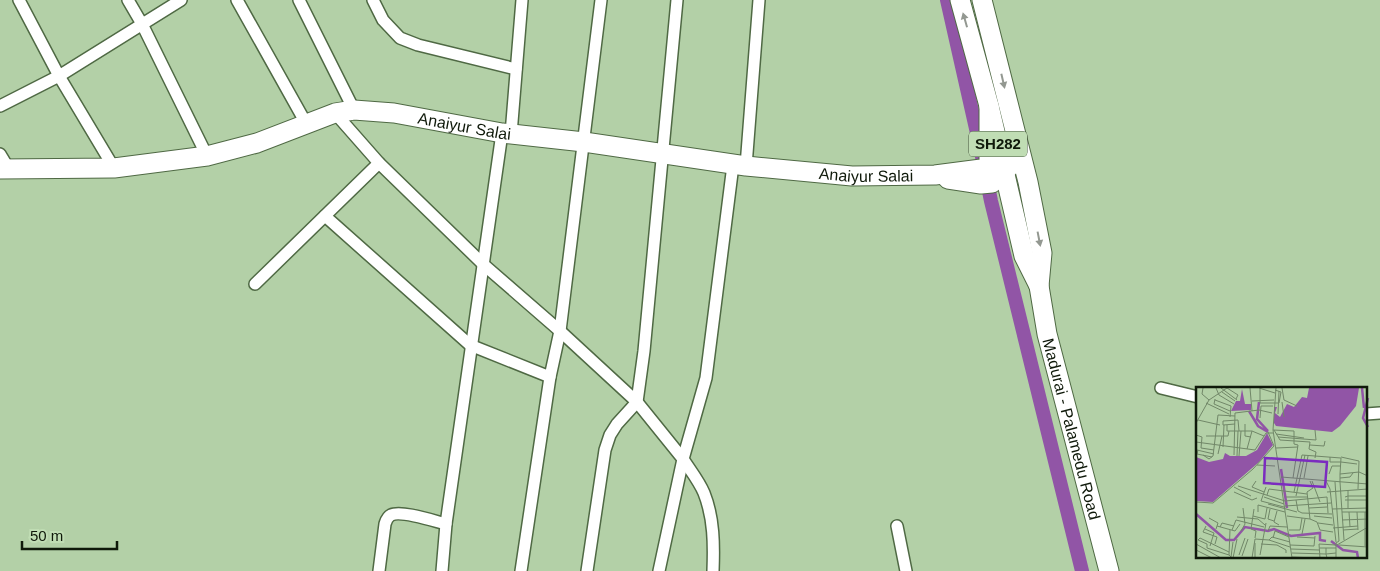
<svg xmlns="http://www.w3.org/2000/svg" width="1380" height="571" viewBox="0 0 1380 571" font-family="Helvetica,sans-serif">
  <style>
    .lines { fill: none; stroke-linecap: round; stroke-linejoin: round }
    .canal { stroke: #9155a6; stroke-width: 14 }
    .street-casing { stroke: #4f6944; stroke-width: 14 }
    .primary-casing { stroke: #4f6944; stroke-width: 21 }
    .street { stroke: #fff; stroke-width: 11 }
    .primary { stroke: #fff; stroke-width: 19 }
    .oneway { fill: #939891 }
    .labels { text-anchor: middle; stroke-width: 4; stroke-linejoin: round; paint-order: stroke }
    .shield { fill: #c0ddb4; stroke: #44543d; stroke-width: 1 }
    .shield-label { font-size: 15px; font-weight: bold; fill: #0f190a }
    .street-label { font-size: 16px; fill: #0f190a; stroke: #c0ddb4 }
    .inset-river { fill: none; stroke: #9155a6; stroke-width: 2.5 }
    .inset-road { fill: none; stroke: #718768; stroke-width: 1 }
    .view { fill: #7b2cbf; fill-opacity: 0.15; stroke: #7b2cbf; stroke-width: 2.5 }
    .inset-edge { fill: none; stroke: #0f190a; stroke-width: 2.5 }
  </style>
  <rect width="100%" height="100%" fill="#b3d0a7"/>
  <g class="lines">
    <path class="canal" d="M947 0 979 142 991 201 1082 571"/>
    <defs>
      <g id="street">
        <path d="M19 0 59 76 114 168"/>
        <path d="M128 0 142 24 207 156"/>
        <path d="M237 0 307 125"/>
        <path d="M299 0 354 110"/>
        <path d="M373 0 383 20 400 38 418 45 516 69"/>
        <path d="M0 106 59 76 181 0"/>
        <path d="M335 113 379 163 484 265 560 331 637 402 683 459 659 571"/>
        <path d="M511 134 522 0"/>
        <path d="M0 154 9 169"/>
        <path d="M746 166 759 0"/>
        <path d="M325 216 470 345 550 377"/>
        <path d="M255 284 379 163"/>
        <path d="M1161 388 1198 397"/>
        <path d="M1366 414 1380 413"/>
        <path d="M897 526 906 571"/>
        <path d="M379 571 385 524C386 521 387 517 391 515 401 510 434 521 446 524"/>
        <path d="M442 571 446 524 502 133"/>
        <path d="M521 571 550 377 560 331 601 0"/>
        <path d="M587 571 605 450 610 435 617 424 637 402 644 351 677 0"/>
        <path d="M713 571C714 545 714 518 704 493 699 481 690 470 683 459L706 378 733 165"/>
      </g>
      <g id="primary">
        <path d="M960 0 989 106 1024 256 1039 286"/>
        <path id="s1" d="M982 0 1028 182 1042 253 1039 286 1047 334 1109 571"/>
        <path id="s2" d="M0 169 114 168 207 156 257 143 335 113 354 110 394 113 502 133 584 142 746 166 852 176 935 175 989 168V106"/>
        <path d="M948 179 981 184 992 183 1012 164"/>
      </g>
    </defs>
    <use href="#street" class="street-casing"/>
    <use href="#primary" class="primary-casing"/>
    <use href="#street" class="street"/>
    <use href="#primary" class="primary"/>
  </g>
  <defs><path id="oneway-solid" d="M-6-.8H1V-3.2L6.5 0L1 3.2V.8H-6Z" transform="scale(1.25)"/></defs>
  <g class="oneway">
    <use href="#oneway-solid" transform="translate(965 20) rotate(-106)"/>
    <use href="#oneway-solid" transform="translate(1003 81) rotate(77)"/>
    <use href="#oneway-solid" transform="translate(1039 239) rotate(79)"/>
  </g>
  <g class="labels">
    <rect class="shield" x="969" y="131.5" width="58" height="25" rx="4"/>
    <g class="shield-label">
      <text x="998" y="149">SH282</text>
    </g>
    <g class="street-label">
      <text dy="6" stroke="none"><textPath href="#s2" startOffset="474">Anaiyur Salai</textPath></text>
      <text dy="6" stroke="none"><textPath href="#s2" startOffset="879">Anaiyur Salai</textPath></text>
      <text dy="6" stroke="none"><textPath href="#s1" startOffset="440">Madurai - Palamedu Road</textPath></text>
    </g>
  </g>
  <g transform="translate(1196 387)">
    <rect width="171" height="171" fill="#b3d0a7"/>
    <path d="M113 1H163L160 19 144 39 136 45 80 39 78 36V20H81L79 26 84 30 91 17 98 20 106 10 111 11ZM46 2 49 17H55V23L35 24 40 14H44ZM71 46 77 58 63 75 17 115 0 114V70L13 75 27 72 29 66 34 69H50L61 63Z" fill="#9155a6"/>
    <path class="inset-river" d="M166 1 168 21M172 11 167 31 172 40M63 15 61 32 72 44M53 24 62 39 72 45M85 82 91 121M0 127 30 153H38L49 140 72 144 78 142 95 149 124 146V153L130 154M135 154 147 163 161 165 162 171"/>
    <path class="inset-road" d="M7 1 6 7 13 13M20 1 23 8 38 17M25 1 41 13M31 1 42 8 40 12M54 1 56 24M63 1 79 6M80 1 77 43 96 171M86 1 88 13 101 19M64 2V16H83L85 5 79 3M26 5 39 14M19 12 18 17 34 24M19 13 35 19 34 30M56 14 78 13M86 15 88 30M10 16 33 27M82 27 83 4M64 31 65 19H77M2 33 24 38M0 36 13 13 31 1M39 37 27 38V34L42 33 43 44M49 37V49L55 50M31 38V44H56L68 49M77 43 98 44V57L102 58 97 91M78 43 84 53 114 55 113 62 120 65 119 71M80 47 108 51M0 48 6 50 5 61 18 63M10 49H32L33 44M82 50 120 53 119 43M0 55 59 63 70 46H77M114 58 128 59 129 54M27 60 28 38M80 61 102 60M51 62 56 44M1 63 18 67M2 63 1 67 16 70M22 67 26 49M7 68 13 72 17 69 22 28 39 29M38 68 39 26 63 23 76 26M41 69 42 44M43 69 45 44M134 70V75H145M145 70 163 74 162 102M145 75 161 77M61 78 79 79M133 87 136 79H145M172 89 163 85 144 87V95L146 125H172M85 90 172 97M108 91 112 69M144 91 154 90 157 86M60 94 56 100 68 105M116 94 124 115M130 94 134 102 140 155M139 95 143 154 140 156V171M42 99 89 114 131 110M38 100 55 109M70 100 65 114 88 120M152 103V109H172M38 105 56 113 61 111M98 105 106 68 145 71 144 87M131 105 172 102M71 108 73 102 111 107M100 109 109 68M68 110 88 117M90 110H112M131 110 132 126M149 110 152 109V121M100 113 102 124 106 126 136 127M149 113H172M0 115 17 116 57 82 78 59 72 45M72 117 101 125M89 119 135 116M113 121 131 120M58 122 55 142 60 144 59 151M74 122 72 132 78 134M136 122 172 121M81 124 78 135 83 138M62 125V118L89 125M146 125 148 153M153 125 154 140M161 125 162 143M57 129 69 132 71 121M91 129 106 131M118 129 136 131M41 130 62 132 69 138M13 131 22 136 20 142M114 132 121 135 124 143 137 145M146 133 172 132M122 136 137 138M10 139 7 145 21 150 19 157M21 139 39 144 44 137M24 140 26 136 38 139M137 141 162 139M9 142 18 146 14 159M34 143 33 168 36 171M36 143 40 133 68 140M93 143H104L106 131 114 132 111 105 117 101 114 94M147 143 162 142M45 144 49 137 47 121M72 144 74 139 91 140M106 147 109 132M101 150 119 151M4 151 2 153 11 157V161L33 168M4 151 33 165M77 151 79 144 93 150M73 153 94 160M0 157 25 171M65 157 81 158 90 163V166M94 158 118 159 119 149M141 158 172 140M143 158 172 160M169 159V125M124 161H140M130 161V167L140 166M95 162 123 163M0 163 16 171M96 166 130 167 131 171M43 168 49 151M64 168 70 136M46 169 52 152M35 170 37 155M96 170 120 171M37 171 41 152M56 171 59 152 73 153 76 150 94 155M59 171V156M124 171 123 157 140 158"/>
    <path class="view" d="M69 71 131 75 129 100 68 96Z"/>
    <rect width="171" height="171" class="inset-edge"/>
  </g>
  <path d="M22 541v8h95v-8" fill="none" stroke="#0f190a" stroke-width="2.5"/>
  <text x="30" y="541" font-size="15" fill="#0f190a" stroke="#c0ddb4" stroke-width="4" paint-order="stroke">50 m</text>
</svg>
